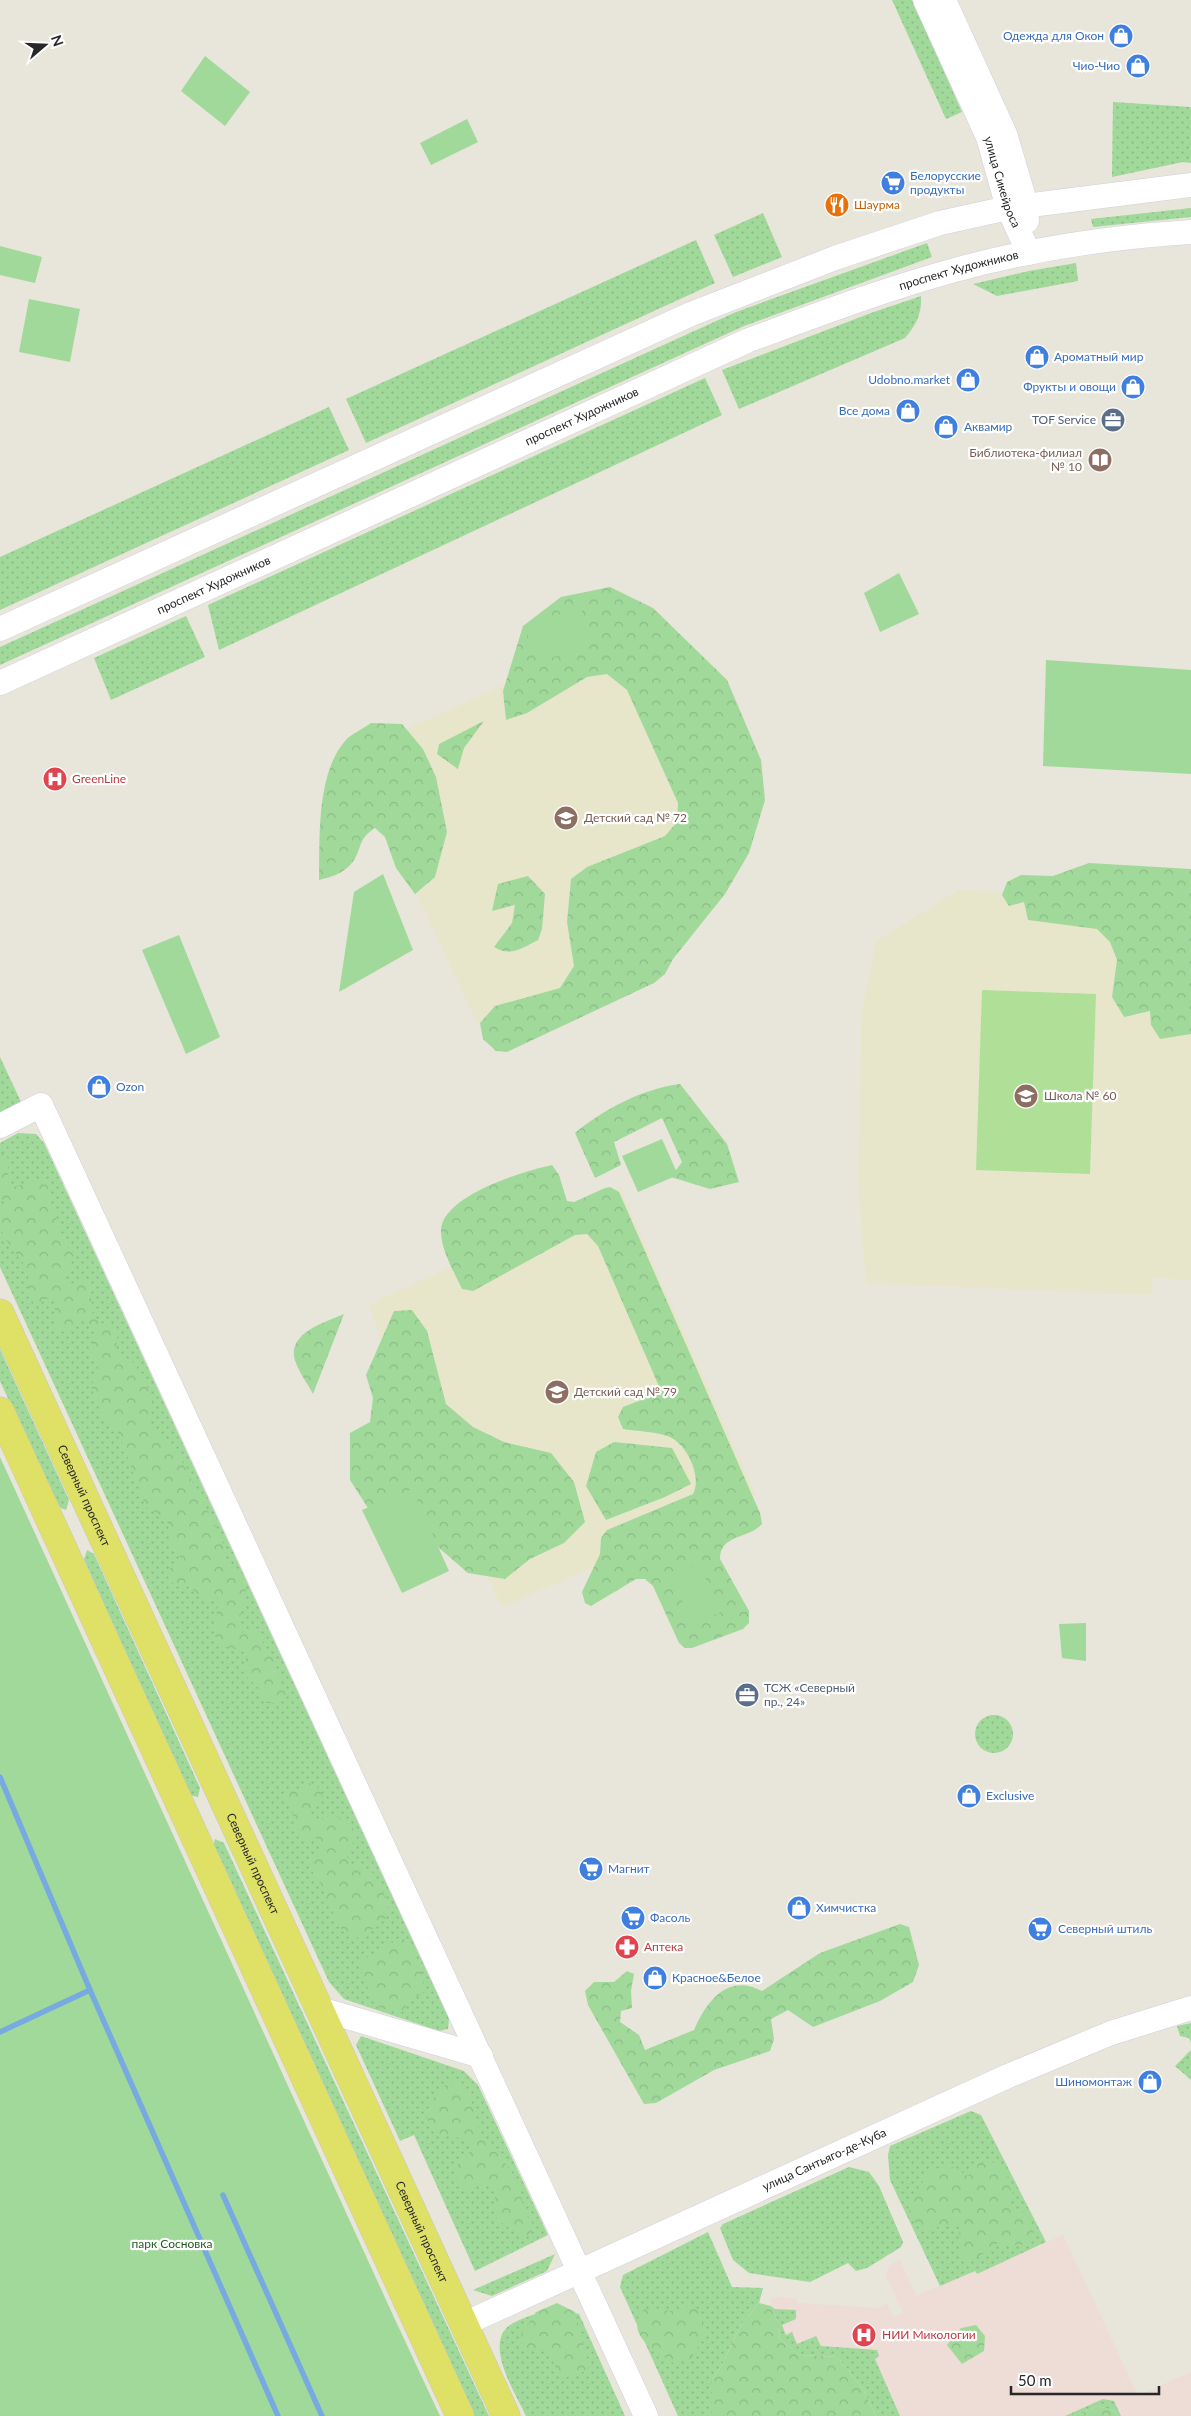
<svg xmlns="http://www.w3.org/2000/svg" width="1191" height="2416" viewBox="0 0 1191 2416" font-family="Lato,sans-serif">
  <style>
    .education { fill: #e8e6ca }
    .medical { fill: #eedcd7 }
    .grass { fill: url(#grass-dots) }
    .forest { fill: url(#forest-crowns) }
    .park { fill: #a1d99b }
    .pitch { fill: #b0e098 }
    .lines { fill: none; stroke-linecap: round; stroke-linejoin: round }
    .stream { stroke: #77aae0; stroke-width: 5.5 }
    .minor-casing { stroke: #d0cfde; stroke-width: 25 }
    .major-casing { stroke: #c7c7c7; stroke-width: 29 }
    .minor { stroke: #fff; stroke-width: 24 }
    .major { stroke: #dfe066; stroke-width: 28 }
    .labels { text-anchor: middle; stroke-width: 4.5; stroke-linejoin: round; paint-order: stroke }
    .shop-label { font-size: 12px; fill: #366cbe; stroke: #fff; text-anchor: start }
    .street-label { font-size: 12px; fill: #272727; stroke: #fff }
    .food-label { font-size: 12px; fill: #c56008; stroke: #fff; text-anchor: start }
    .service-label { font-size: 12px; fill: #4e5e75; stroke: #fff; text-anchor: end }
    .education-label { font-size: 12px; fill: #785e54; stroke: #fff; text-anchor: start }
    .health-label { font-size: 12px; fill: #be3a42; stroke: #fff; text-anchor: start }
    .park-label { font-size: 12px; fill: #205a22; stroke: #fff }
  </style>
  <defs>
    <pattern id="grass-dots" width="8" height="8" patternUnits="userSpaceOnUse" patternTransform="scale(1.25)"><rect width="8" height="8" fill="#a1d99b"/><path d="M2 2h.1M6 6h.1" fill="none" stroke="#8bba86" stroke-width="1.8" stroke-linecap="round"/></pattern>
    <pattern id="forest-crowns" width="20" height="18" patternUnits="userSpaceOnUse" patternTransform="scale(1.25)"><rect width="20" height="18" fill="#a1d99b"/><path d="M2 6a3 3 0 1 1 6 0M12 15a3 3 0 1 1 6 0" fill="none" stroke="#8bba86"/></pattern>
  </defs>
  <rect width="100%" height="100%" fill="#e8e5da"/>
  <g class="education">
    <path d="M658 616 751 814 663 943 477 1023 383 822 402 731Z"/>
    <path d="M1191 874V1280L1153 1278 1152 1295 866 1283 858 1181 862 1011 876 941 959 890 1118 897Z"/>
    <path d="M620 1188 756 1496 502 1607 439 1480 368 1305Z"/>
  </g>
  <path class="medical" d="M1063 2235 1138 2396 1191 2372V2416H809L771 2306V2299L775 2297 797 2299V2303L876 2308 887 2304 893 2318 903 2313 886 2275 890 2265 900 2260 916 2296 975 2271 977 2274Z"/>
  <g class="grass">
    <path d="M892 0H912L962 112 946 119Z"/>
    <path d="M1113 102 1191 107V163L1183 162 1112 177Z"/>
    <path d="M1191 208V217L1093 227 1091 219Z"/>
    <path d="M763 213 782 257 733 277 714 235Z"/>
    <path d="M696 240 715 283 366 443 346 399Z"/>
    <path d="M927 243 932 257 744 326 0 665V647L736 312Z"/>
    <path d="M1076 263 1078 281 997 296 973 284 1029 271Z"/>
    <path d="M921 296C922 314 916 325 905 338L739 409 722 370 871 313Z"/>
    <path d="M705 378 722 415 219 650 208 605Z"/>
    <path d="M329 407 349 450 0 610V557Z"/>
    <path d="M186 616 205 657 111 700 94 658Z"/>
    <path d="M0 1057 22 1104 0 1116Z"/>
    <path d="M18 1133 36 1134 44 1143 449 2019 448 2029 439 2031 344 1999 329 1982 0 1267V1143Z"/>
    <path d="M0 1349 69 1500 66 1510 58 1507 0 1381Z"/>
    <path d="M87 1550 94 1554 200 1788 198 1797 189 1795 84 1559Z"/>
    <circle cx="994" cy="1734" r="19"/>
    <path d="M215 1839 224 1843 489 2416H472L213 1847Z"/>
    <path d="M1191 2023V2043L1189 2038 1180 2036 1177 2026Z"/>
    <path d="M361 2036 464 2071 478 2085 548 2235 475 2271 414 2135 400 2141 356 2045Z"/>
    <path d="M1191 2050V2080L1175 2066Z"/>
    <path d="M971 2111 981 2115 1046 2242 977 2274 975 2271 940 2286 890 2180 888 2155 890 2146Z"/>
    <path d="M849 2167 869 2172 879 2186 903 2242 901 2247 867 2268 856 2271 848 2263 810 2282 749 2273 733 2260 720 2228 723 2224Z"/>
    <path d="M708 2232 732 2287 763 2288 759 2303 740 2326 723 2363 712 2380V2416H678L620 2287 623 2275Z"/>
    <path d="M555 2254 547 2271 492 2296 473 2290Z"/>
    <path d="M771 2306 775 2309 796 2310V2319L782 2325 786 2335 792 2332 797 2344 816 2336 821 2346 877 2350 879 2356 875 2359 900 2416H876L864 2391 838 2357 799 2355 780 2339 777 2320Z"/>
    <path d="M553 2308 579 2314 625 2416H526C516 2394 483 2344 510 2325 522 2317 540 2313 553 2308Z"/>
    <path d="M1103 2399 1114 2401 1121 2416H1117L1115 2411 1098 2406 1074 2416H1065Z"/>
  </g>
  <g class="forest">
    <path d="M610 587 653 608 727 680 761 760 765 800 749 853 725 894 673 959 665 974 654 983 507 1052 496 1051 483 1039 480 1023 495 1006 560 988 574 966 567 922 571 879 587 867 665 836 677 822 678 803 627 690 607 674 587 677 527 713 506 720 503 691 523 626 561 597Z"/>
    <path d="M484 721 464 748 458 769 437 754 439 744Z"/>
    <path d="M371 723 402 724 423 749 436 777 447 832 435 877 415 894 396 868 385 837 375 828C356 840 363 850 351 864 342 874 331 877 319 880 320 838 316 775 345 741 351 734 363 729 371 723Z"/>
    <path d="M1089 863 1191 869V1034L1160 1039 1151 1025 1150 1011 1124 1017 1112 997 1117 960 1110 942 1097 929 1028 920 1024 902 1009 906 1002 895 1007 882 1021 875 1053 876Z"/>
    <path d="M528 876 545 894 542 929 538 940C523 948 510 957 494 947L512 923 515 905 492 911 498 884Z"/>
    <path d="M680 1084 727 1144 739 1182 710 1189 671 1177 682 1162 662 1118 614 1142 621 1165 595 1178 575 1133C604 1109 642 1089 680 1084Z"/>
    <path d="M5 1152C12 1164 3 1172 13 1187L42 1179 52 1184 50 1201 64 1243 76 1255 64 1276 65 1287 80 1280 90 1285 93 1318 118 1332 116 1350 135 1364 153 1398 150 1428 177 1452 222 1538 225 1561C231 1566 239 1571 243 1577 253 1591 236 1614 239 1633L256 1630 262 1633 263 1644 272 1655 276 1673 286 1693 281 1703H265L258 1687 244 1675 247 1653 219 1644 214 1633 219 1598 202 1601 191 1587 169 1582 168 1570 181 1558 171 1544 167 1519 146 1507 117 1429 103 1416 91 1387 99 1365 91 1356 95 1334 83 1320 68 1329 56 1330 54 1300 50 1297 35 1306 29 1295 28 1270 3 1236 0 1216 6 1202 0 1197V1154Z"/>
    <path d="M552 1165 559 1175 567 1201 574 1202 605 1188 610 1187 619 1192 760 1513 762 1524C749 1539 720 1534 720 1559L749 1611V1623L743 1629 692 1648H685L679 1643 653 1586 645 1579H636L591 1606 585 1603 582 1592 600 1554 601 1538 607 1530 693 1494C702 1477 688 1446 670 1437 659 1432 636 1431 623 1429L618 1417 623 1407 657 1394 658 1384 598 1246 587 1234 575 1235 473 1291 462 1289C454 1272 441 1250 441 1231 441 1196 524 1171 552 1165Z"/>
    <path d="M412 1310 427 1331 446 1404 473 1427 504 1442 551 1453 574 1482 585 1522 564 1543 530 1559 505 1579 468 1573 438 1547 375 1519 350 1480V1433L370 1422 373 1398 366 1375 394 1311Z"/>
    <path d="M344 1314 313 1394C308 1384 300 1374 296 1363 285 1333 324 1323 344 1314Z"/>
    <path d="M614 1442 672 1448 691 1484 665 1497 606 1520 586 1486 596 1452Z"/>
    <path d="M310 1783 320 1789 324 1800 308 1815 310 1820 333 1816 349 1820 357 1837 347 1851 348 1863 371 1870C390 1908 402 1914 358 1938L346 1934 338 1925 324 1889 313 1873 310 1860 321 1855V1842L316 1838 306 1841 295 1834 292 1810 285 1801 288 1794Z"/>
    <path d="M900 1924 909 1927 919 1965 913 1982 880 2001 813 2027 788 2010 771 2019 774 2039 770 2051 714 2070 656 2103 644 2104 588 2005 585 1991 594 1982H614L627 1971 634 1974 631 1991 632 2008 621 2011 620 2022 639 2035 645 2050 694 2030C707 2000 728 1973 762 1991L820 1953Z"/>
    <path d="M404 1939C418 1954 424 1973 423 1994L409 1998 405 2010 381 2009 362 1978 361 1961 397 1940Z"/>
    <path d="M450 2081C477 2088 469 2107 478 2127 488 2147 510 2164 518 2185 524 2201 521 2211 533 2224L531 2235H519L498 2220 493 2209 496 2192 490 2183 467 2189 457 2183 456 2166 469 2155 471 2144 467 2139C459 2137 444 2137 437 2132 414 2115 437 2093 450 2081Z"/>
    <path d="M991 2161 1005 2172 1014 2190 1007 2206C1026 2212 1033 2215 1034 2237L1025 2245 995 2244 971 2262 961 2256 959 2227 940 2226 925 2233 909 2216 910 2199 932 2170 949 2165 968 2176 979 2163Z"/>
    <path d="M557 2303 575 2312 589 2366 586 2371 562 2379 546 2348 528 2350 523 2347 520 2336 536 2312Z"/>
    <path d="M759 2303 771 2306 777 2320 780 2339 799 2355 838 2357 864 2391 876 2416H712V2380L723 2363 740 2326Z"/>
    <path d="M695 2305C708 2334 707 2332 691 2359L674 2363C656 2352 623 2334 644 2309L672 2311Z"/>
    <path d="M976 2325 985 2336 984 2351 962 2364 947 2345 961 2328Z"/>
    <path d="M1098 2406 1115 2411 1117 2416H1074Z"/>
  </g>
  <g class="park">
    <path d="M205 56 250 92 225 126 181 91Z"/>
    <path d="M467 119 478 142 431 165 420 143Z"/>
    <path d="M0 246 42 257 35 283 0 275Z"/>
    <path d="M29 299 80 309 70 362 19 352Z"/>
    <path d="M899 573 919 614 880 632 864 593Z"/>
    <path d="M580 606 593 640 540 663 525 629Z"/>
    <path d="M1046 660 1191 670V774L1043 766Z"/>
    <path d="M383 874 413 950 339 992 354 892Z"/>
    <path d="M179 935 220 1037 186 1054 142 950Z"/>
    <path d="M662 1139 678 1175 638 1192 622 1156Z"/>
    <path d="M0 1457 392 2313 440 2416H0Z"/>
    <path d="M412 1489 449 1571 402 1593 362 1510Z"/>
    <path d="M699 1564 721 1612 693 1625 671 1577Z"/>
    <path d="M1086 1623V1661L1062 1658 1059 1624Z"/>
  </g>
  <path class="pitch" d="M982 990 1096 994 1090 1174 976 1170Z"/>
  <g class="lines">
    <g class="stream">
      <path d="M0 1777 90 1990 278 2416"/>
      <path d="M0 2032 90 1990"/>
      <path d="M223 2195 322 2416"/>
    </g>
    <defs>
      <g id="minor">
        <path id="s1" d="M925 0 988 137 1008 208 1029 253"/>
        <path d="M944 0 1005 134 1026 205 1027 221"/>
        <path d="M0 629 691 314 835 258 940 223 1008 208 1191 185"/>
        <path id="s2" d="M0 683 749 340C817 315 885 289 955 270 1031 249 1112 237 1191 232"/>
        <path d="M0 1126 41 1105 646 2416"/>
        <path d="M320 2009 481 2056"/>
        <path id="s3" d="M464 2324 1008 2076 1111 2033 1191 2008"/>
      </g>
      <g id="major">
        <path id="s4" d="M0 1313 506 2416"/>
        <path d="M0 1411 460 2416"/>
      </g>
    </defs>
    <use href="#minor" class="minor-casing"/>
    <use href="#major" class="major-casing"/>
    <use href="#minor" class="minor"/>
    <use href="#major" class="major"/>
  </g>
  <defs>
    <symbol id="shop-disc" viewBox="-11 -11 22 22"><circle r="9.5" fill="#3f7fe0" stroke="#fff"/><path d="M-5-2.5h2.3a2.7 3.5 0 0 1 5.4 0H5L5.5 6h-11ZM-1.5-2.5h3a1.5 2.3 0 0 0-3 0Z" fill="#fff"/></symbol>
    <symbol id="supermarket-disc" viewBox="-11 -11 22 22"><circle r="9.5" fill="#3f7fe0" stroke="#fff"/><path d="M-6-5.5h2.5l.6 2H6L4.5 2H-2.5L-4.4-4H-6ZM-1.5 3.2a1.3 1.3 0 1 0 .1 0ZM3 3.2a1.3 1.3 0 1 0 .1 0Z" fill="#fff"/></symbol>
    <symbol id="restaurant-disc" viewBox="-11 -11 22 22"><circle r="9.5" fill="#e8710a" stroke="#fff"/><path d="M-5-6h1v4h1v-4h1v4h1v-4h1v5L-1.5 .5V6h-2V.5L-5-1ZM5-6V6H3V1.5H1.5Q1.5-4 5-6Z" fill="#fff"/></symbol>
    <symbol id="office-disc" viewBox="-11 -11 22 22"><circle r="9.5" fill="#5c6f8a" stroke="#fff"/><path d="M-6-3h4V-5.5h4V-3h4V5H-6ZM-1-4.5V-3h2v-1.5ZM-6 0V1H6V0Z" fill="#fff"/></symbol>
    <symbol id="library-disc" viewBox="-11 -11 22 22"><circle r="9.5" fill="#8d6e63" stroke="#fff"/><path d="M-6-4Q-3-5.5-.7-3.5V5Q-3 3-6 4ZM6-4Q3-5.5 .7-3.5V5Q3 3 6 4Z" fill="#fff"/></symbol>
    <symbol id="hospital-disc" viewBox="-11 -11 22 22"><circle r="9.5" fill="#e0444e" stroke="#fff"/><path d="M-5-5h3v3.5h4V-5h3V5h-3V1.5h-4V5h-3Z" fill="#fff"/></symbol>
    <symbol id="school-disc" viewBox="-11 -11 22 22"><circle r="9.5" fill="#8d6e63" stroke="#fff"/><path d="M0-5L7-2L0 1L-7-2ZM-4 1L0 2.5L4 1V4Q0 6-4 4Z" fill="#fff"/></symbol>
    <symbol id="pharmacy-disc" viewBox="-11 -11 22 22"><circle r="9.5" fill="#e0444e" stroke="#fff"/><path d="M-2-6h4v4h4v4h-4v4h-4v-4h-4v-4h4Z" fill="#fff"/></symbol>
  </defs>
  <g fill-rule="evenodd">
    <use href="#shop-disc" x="1107" y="22" width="28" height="28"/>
    <use href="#shop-disc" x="1124" y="52" width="28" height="28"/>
    <use href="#supermarket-disc" x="879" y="169" width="28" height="28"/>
    <use href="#restaurant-disc" x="823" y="191" width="28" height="28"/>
    <use href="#shop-disc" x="1023" y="343" width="28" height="28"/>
    <use href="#shop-disc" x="954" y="366" width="28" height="28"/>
    <use href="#shop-disc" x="1119" y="373" width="28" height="28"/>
    <use href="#shop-disc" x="894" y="397" width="28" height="28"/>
    <use href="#office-disc" x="1099" y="406" width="28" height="28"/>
    <use href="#shop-disc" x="932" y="413" width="28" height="28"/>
    <use href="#library-disc" x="1086" y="446" width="28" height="28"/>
    <use href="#hospital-disc" x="41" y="765" width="28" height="28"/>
    <use href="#school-disc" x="552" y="804" width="28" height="28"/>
    <use href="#shop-disc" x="85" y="1073" width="28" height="28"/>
    <use href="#school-disc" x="1012" y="1082" width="28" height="28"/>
    <use href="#school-disc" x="543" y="1378" width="28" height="28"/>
    <use href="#office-disc" x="733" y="1681" width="28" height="28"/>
    <use href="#shop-disc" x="955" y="1782" width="28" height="28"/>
    <use href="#supermarket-disc" x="577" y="1855" width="28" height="28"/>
    <use href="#shop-disc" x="785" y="1894" width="28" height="28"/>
    <use href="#supermarket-disc" x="619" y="1904" width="28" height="28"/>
    <use href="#supermarket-disc" x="1026" y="1915" width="28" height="28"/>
    <use href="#pharmacy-disc" x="613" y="1933" width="28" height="28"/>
    <use href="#shop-disc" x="641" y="1964" width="28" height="28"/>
    <use href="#shop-disc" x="1136" y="2068" width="28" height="28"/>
    <use href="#hospital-disc" x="850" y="2321" width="28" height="28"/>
  </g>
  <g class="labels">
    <g class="shop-label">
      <text x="1104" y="40" text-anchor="end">Одежда для Окон</text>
      <text x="1120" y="70" text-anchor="end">Чио-Чио</text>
      <text x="910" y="180">Белорусские<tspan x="910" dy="14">продукты</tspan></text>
      <text x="1054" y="361">Ароматный мир</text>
      <text x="950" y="384" text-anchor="end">Udobno.market</text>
      <text x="1116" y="391" text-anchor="end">Фрукты и овощи</text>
      <text x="890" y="415" text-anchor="end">Все дома</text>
      <text x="964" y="431">Аквамир</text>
      <text x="116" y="1091">Ozon</text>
      <text x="986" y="1800">Exclusive</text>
      <text x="608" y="1873">Магнит</text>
      <text x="816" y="1912">Химчистка</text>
      <text x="650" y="1922">Фасоль</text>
      <text x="1058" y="1933">Северный штиль</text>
      <text x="672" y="1982">Красное&amp;Белое</text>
      <text x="1132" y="2086" text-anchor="end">Шиномонтаж</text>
    </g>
    <g class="street-label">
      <text dy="4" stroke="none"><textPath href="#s1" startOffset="198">улица Сикейроса</textPath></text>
      <text dy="4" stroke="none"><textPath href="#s2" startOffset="1045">проспект Художников</textPath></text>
      <text dy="4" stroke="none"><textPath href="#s2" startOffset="640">проспект Художников</textPath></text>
      <text dy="4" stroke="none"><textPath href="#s2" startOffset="235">проспект Художников</textPath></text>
      <text dy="4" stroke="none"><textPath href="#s4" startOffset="201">Северный проспект</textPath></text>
      <text dy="4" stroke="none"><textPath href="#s4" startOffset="606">Северный проспект</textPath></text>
      <text dy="4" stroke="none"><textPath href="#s3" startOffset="396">улица Сантьяго-де-Куба</textPath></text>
      <text dy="4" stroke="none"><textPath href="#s4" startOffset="1011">Северный проспект</textPath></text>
    </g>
    <g class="food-label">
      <text x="854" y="209">Шаурма</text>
    </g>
    <g class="service-label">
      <text x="1096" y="424">TOF Service</text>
      <text x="764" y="1692" text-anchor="start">ТСЖ «Северный<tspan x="764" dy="14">пр., 24»</tspan></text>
    </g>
    <g class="education-label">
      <text x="1082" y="457" text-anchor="end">Библиотека-филиал<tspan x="1082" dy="14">№ 10</tspan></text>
      <text x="584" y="822">Детский сад № 72</text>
      <text x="1044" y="1100">Школа № 60</text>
      <text x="574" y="1396">Детский сад № 79</text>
    </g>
    <g class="health-label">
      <text x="72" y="783">GreenLine</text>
      <text x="644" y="1951">Аптека</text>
      <text x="882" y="2339">НИИ Микологии</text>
    </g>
    <g class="park-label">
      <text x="172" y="2248">парк Сосновка</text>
    </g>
  </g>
  <g transform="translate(45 45) rotate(71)" stroke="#ffffff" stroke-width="4" paint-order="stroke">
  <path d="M0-4L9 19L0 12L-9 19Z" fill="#272727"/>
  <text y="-8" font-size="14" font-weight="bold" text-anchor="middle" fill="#272727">N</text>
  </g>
  <path d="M1011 2386v8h148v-8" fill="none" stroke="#272727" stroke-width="2.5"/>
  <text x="1018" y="2386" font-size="15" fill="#272727" stroke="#ffffff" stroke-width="4" paint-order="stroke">50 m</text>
</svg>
